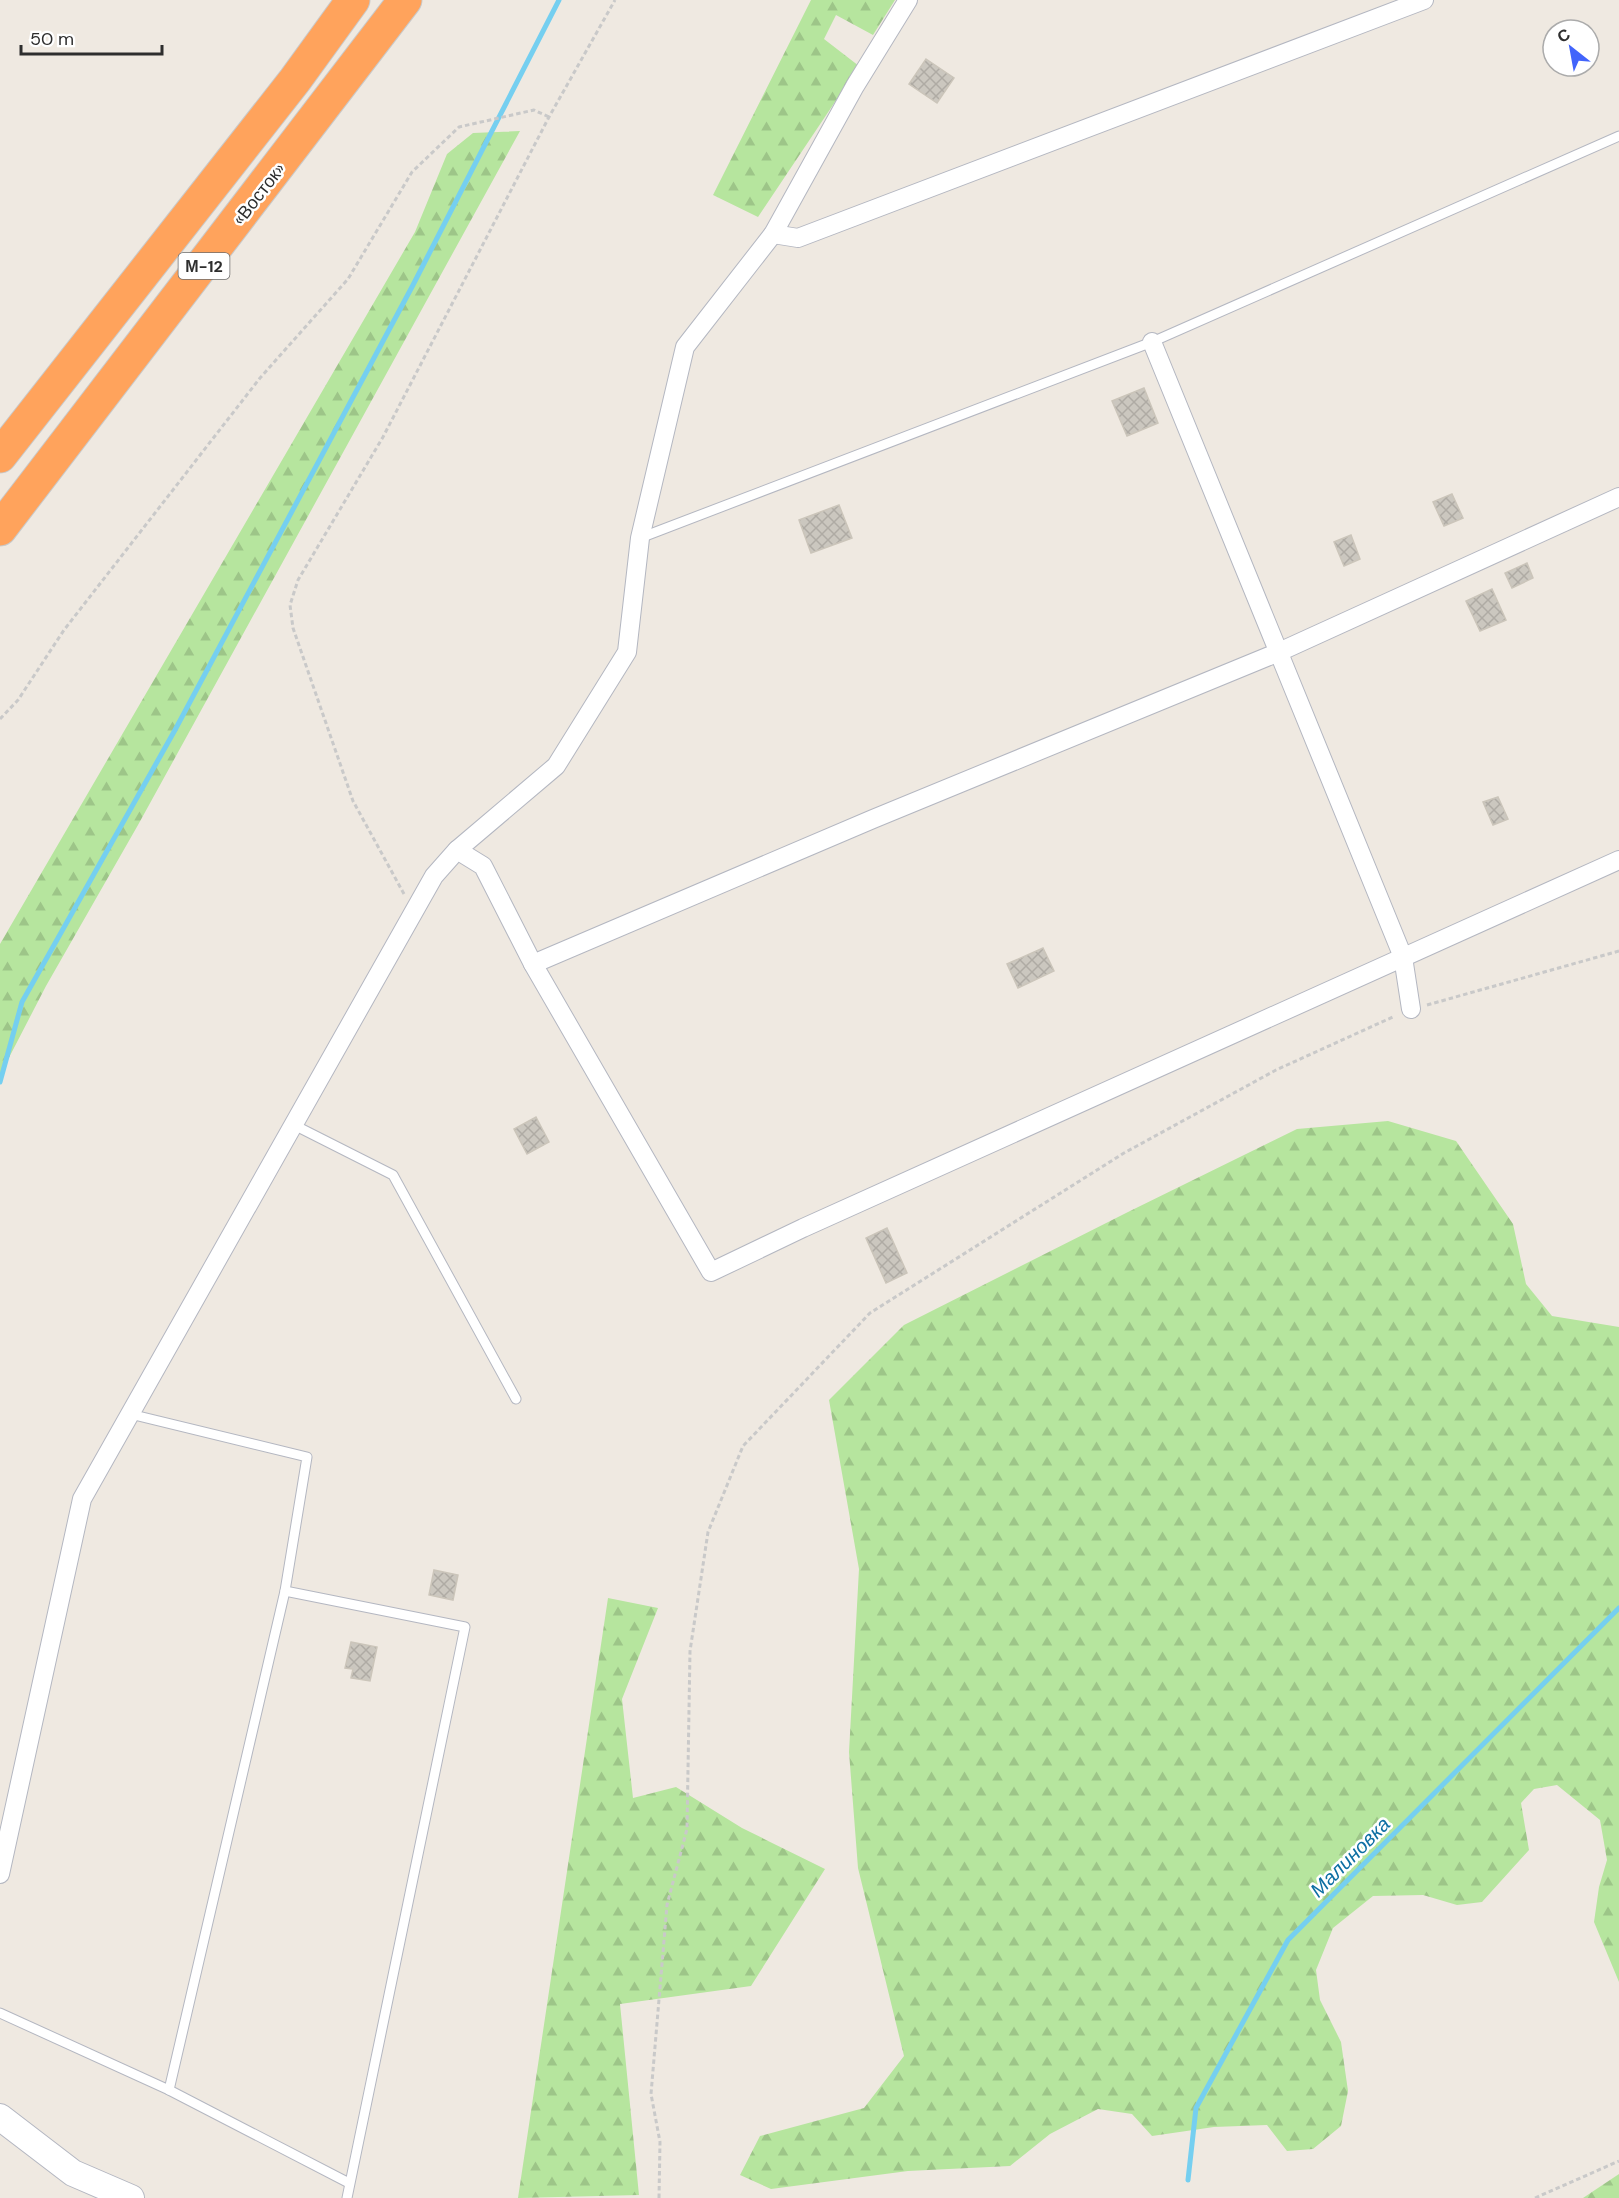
<svg xmlns="http://www.w3.org/2000/svg" width="1619" height="2198" viewBox="0 0 1619 2198" font-family="'DM Sans',sans-serif">
  <style>
    .forest { fill: url(#forest-firs) }
    .lines { fill: none; stroke-linecap: round; stroke-linejoin: round }
    .stream { stroke: #75cff0; stroke-width: 5 }
    .building { fill: url(#building-cross-hatch); stroke: #cbc5ba; stroke-width: 1.5 }
    .lane-casing { stroke: #b4b7c1; stroke-width: 11 }
    .street-casing { stroke: #b4b7c1; stroke-width: 20 }
    .secondary-casing { stroke: #b4b7c1; stroke-width: 28 }
    .highway-casing { stroke: #c9c9c9; stroke-width: 35 }
    .path { stroke: #c9c9c9; stroke-width: 3; stroke-dasharray: 4.5 3; stroke-linecap: butt }
    .lane { stroke: #fff; stroke-width: 9 }
    .street { stroke: #fff; stroke-width: 18 }
    .secondary { stroke: #fff; stroke-width: 26 }
    .highway { stroke: #ffa35c; stroke-width: 33 }
    .labels { text-anchor: middle; stroke-width: 5; stroke-linejoin: round; paint-order: stroke }
    .shield { fill: #fff; stroke: #6d6d6d; stroke-width: 1.5 }
    .shield-label { font-size: 16px; font-weight: bold; fill: #2e2e2e }
    .street-label { font-size: 18px; fill: #2e2e2e; stroke: #fff }
    .water-label { font-size: 20px; font-style: italic; fill: #0d6fa3; stroke: #fff }
  </style>
  <defs>
    <pattern id="forest-firs" width="22" height="20" patternUnits="userSpaceOnUse" patternTransform="scale(1.5)"><rect width="22" height="20" fill="#b6e59e"/><path d="M5 1l3.5 6h-7zM16 11l3.5 6h-7z" fill="#9dc588"/></pattern>
    <pattern id="building-cross-hatch" width="8" height="8" patternUnits="userSpaceOnUse" patternTransform="scale(1.5)"><rect width="8" height="8" fill="#cbc7bf"/><path d="M0 0l8 8M0 8l8-8" fill="none" stroke="#afaba4"/></pattern>
  </defs>
  <rect width="100%" height="100%" fill="#efe9e1"/>
  <g class="forest">
    <path d="M811 0H895L873 35 836 15 824 39 859 66 758 217 713 195Z"/>
    <path d="M520 131 138 825 46 986 0 1075V944L415 232 447 154 473 133Z"/>
    <path d="M1388 1121 1456 1141 1513 1224 1526 1284 1552 1316 1619 1327V1982L1594 1922 1599 1887 1607 1860 1600 1820 1557 1785 1534 1789 1521 1803 1529 1850 1482 1902 1457 1905 1423 1895 1373 1896 1333 1928 1316 1970 1320 2000 1341 2042 1348 2091 1341 2126 1313 2149 1287 2151 1267 2125 1214 2127 1152 2136 1132 2114 1098 2109 1050 2134 1010 2166 908 2171 771 2189 740 2175 760 2136 864 2108 904 2056 858 1868 849 1752 859 1569 829 1400 904 1325 1128 1212 1297 1129Z"/>
    <path d="M608 1598 658 1608 622 1699 633 1798 676 1787 742 1828 825 1869 751 1986 620 2004 639 2195 518 2198Z"/>
    <path d="M1619 2174V2198H1583Z"/>
  </g>
  <g class="lines">
    <g class="stream">
      <path d="M0 1082 22 1002 175 730 413 285 559 0"/>
      <path d="M1188 2180 1196 2108 1288 1940 1619 1608"/>
    </g>
  </g>
  <g class="building">
    <path d="M926 59 954 78 937 103 909 84Z"/>
    <path d="M1144 388 1158 423 1127 436 1112 401Z"/>
    <path d="M1452 494 1463 518 1444 526 1433 502Z"/>
    <path d="M839 505 852 538 811 553 799 520Z"/>
    <path d="M1351 535 1360 559 1344 566 1334 542Z"/>
    <path d="M1527 563 1533 578 1512 588 1505 573Z"/>
    <path d="M1492 589 1506 620 1480 631 1466 601Z"/>
    <path d="M1498 797 1508 819 1493 825 1483 802Z"/>
    <path d="M1043 948 1054 971 1018 988 1007 964Z"/>
    <path d="M536 1117 549 1142 527 1154 514 1129Z"/>
    <path d="M887 1228 907 1273 886 1283 866 1238Z"/>
    <path d="M434 1570 458 1575 453 1600 429 1595Z"/>
    <path d="M351 1642 377 1647 370 1681 351 1678 353 1669 345 1668Z"/>
  </g>
  <g class="lines">
    <defs>
      <g id="lane">
        <path d="M640 538 1152 342 1619 136"/>
        <path d="M294 1125 393 1175 516 1399"/>
        <path d="M130 1414 307 1457 285 1591 169 2090"/>
        <path d="M285 1591 465 1627 347 2198"/>
        <path d="M0 2013 169 2090 349 2183"/>
      </g>
      <g id="street">
        <path d="M773 234 798 238 1424 0"/>
        <path d="M1152 342 1403 957 1411 1009"/>
        <path d="M457 850 556 766 627 652 640 538 685 347 773 234 855 86 908 0"/>
        <path d="M533 964 711 1272 803 1228 1619 860"/>
        <path d="M0 1874 82 1499 434 876 457 850 483 866 533 964 873 819 1279 652 1619 497"/>
      </g>
      <path id="secondary" d="M0 2117 73 2173 131 2198"/>
      <g id="highway">
        <path d="M0 456 295 80 353 0"/>
        <path d="M0 529 405 0"/>
      </g>
    </defs>
    <use href="#lane" class="lane-casing"/>
    <use href="#street" class="street-casing"/>
    <use href="#secondary" class="secondary-casing"/>
    <use href="#highway" class="highway-casing"/>
    <g class="path">
      <path d="M0 719 18 700 64 630 260 378 348 279 412 172 459 127 534 110 549 117"/>
      <path d="M404 894 353 801 293 628 290 605 298 580 383 437 549 117 615 0"/>
      <path d="M1427 1005 1619 951"/>
      <path d="M659 2198 660 2142 651 2094 667 1905 687 1829 690 1651 708 1532 743 1446 870 1313 1124 1153 1276 1070 1395 1016"/>
      <path d="M1535 2198 1619 2161"/>
    </g>
    <use href="#lane" class="lane"/>
    <use href="#street" class="street"/>
    <use href="#secondary" class="secondary"/>
    <use href="#highway" class="highway"/>
  </g>
  <g class="labels">
    <rect class="shield" x="178.5" y="253" width="51" height="26" rx="4.5"/>
    <g class="shield-label">
      <text x="204" y="272">М-12</text>
    </g>
    <g class="street-label">
      <text transform="translate(259 194) rotate(-52)" y="6">«Восток»</text>
    </g>
    <g class="water-label">
      <text transform="translate(1350 1857) rotate(-45)" y="7">Малиновка</text>
    </g>
  </g>
  <g transform="translate(1571 48) rotate(329)"><circle r="28" fill="#ffffff" stroke="#ababab" stroke-width="1.5"/>
  <path d="M0-4.5L10 22L0 15L-10 22Z" fill="#4264fb"/>
  <text y="-9" font-size="16" font-weight="bold" text-anchor="middle" fill="#2e2e2e">С</text>
  </g>
  <path d="M21 45v9h141v-9" fill="none" stroke="#2e2e2e" stroke-width="3"/>
  <text x="30" y="45" font-size="18" fill="#2e2e2e" stroke="#ffffff" stroke-width="4.5" paint-order="stroke">50 m</text>
</svg>
